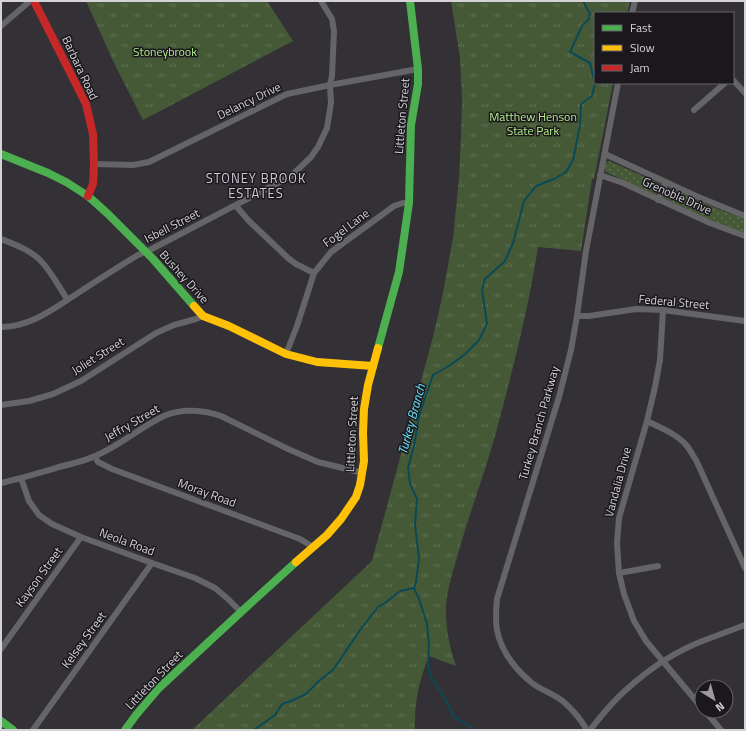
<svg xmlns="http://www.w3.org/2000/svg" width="746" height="731" viewBox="0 0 746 731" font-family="'Titillium Web',sans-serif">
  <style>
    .grass { fill: url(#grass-dots) }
    .park { fill: url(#park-tufts) }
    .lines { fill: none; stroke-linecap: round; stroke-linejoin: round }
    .stream { stroke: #094a57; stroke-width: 2 }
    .street { stroke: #656467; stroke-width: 6 }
    .fast { stroke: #4caf50; stroke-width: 8 }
    .slow { stroke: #ffc107; stroke-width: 8 }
    .jam { stroke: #c62828; stroke-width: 8 }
    .labels { text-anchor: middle; stroke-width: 3; stroke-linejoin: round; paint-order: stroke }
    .park-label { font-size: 12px; fill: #b2ec89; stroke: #1a181c }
    .street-label { font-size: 12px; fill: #d5d2d8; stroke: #1a181c }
    .neighbourhood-label { font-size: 13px; letter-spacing: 1px; fill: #cfc9d4; stroke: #1a181c }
    .water-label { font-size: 13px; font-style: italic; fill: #69e0fb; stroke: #1a181c }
  </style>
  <defs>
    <pattern id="grass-dots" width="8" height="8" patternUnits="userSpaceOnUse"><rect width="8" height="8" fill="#455937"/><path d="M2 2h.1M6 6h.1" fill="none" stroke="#5f7053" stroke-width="1.8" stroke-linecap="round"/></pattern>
    <pattern id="park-tufts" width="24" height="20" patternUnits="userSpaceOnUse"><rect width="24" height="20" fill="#455937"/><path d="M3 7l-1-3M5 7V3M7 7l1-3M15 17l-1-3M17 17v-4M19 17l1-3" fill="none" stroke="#5f7053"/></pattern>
  </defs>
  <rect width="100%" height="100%" fill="#343136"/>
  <g class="grass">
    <path d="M609 161 661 184 656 195 606 172 604 168 607 162Z"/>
    <path d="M668 187 715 208 745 219V233L723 226 662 198Z"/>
  </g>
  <g class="park">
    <path d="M86 1H267L293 41 143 120 115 65Z"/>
    <path d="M451 1H630L627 13H595V83H613L594 179H592L581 251 538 247C528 311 512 373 495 436 484 475 469 514 458 554 453 570 448 587 446 604 445 625 449 646 456 666L429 656C419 680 414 704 415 730H192L372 561 433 337 442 298 453 238 459 178 461 137 462 97 460 58Z"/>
  </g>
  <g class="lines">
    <g class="stream">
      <path d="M414 588 419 599 427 624 429 645 428 666 431 677 445 699 454 717 470 726 473 730"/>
      <path d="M254 730 275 715 282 704 291 701 306 694 320 680 333 670 360 630 378 607 385 603 400 591 414 588 416 582 419 559 415 524 417 499 410 484 408 468 414 446 419 416 433 375 449 366 464 355 479 340 487 324 482 290 485 279 505 261 513 243 524 201 536 186 554 179 566 172 573 160 580 125 581 104 592 96 595 84 590 63 570 52 582 26 588 20 590 14 583 1"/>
    </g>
    <g class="street">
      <path d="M632 13 635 1"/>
      <path d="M1 26 30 1"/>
      <path d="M733 80 745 93"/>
      <path d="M694 110 725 83"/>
      <path d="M605 154 696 196 745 216"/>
      <path d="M94 164 133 165 149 162 287 94 330 85 418 69"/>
      <path d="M600 175 623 183 710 223 745 236"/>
      <path d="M658 200 666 182"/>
      <path d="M236 206 249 221 288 258 296 264 314 273"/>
      <path d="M1 239C14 244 30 250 40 260 51 271 59 287 67 299"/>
      <path d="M663 310 660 360 655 387 647 421 619 518 617 543 619 573 624 594 634 621 646 641 702 708"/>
      <path d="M577 316H589L636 309 663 310 745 321"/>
      <path d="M1 327C31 327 54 308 78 293 98 280 118 267 138 255L146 252 291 176 311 157 318 147 327 128 331 103 330 85 332 76 334 31 332 19 321 1"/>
      <path d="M286 354 297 326 314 273 331 252 394 206 403 203H409"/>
      <path d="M1 405 29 401 53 394 81 381 156 333 174 325 196 319 203 316"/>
      <path d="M647 421C661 428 677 434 687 446 691 451 693 456 696 460L745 568"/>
      <path d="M95 457 98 462 112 469 300 539 313 547"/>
      <path d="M21 478 29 501 39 515 52 524 81 537 152 563 195 578 215 588 228 599 241 612"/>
      <path d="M1 483C22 478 42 472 63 466 74 463 85 461 95 456 120 446 140 427 164 416 182 408 204 410 221 416L288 449 318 462 363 473"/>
      <path d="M619 573 658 566"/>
      <path d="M1 649 81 537"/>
      <path d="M705 711 721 730"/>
      <path d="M33 730 152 563"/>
      <path d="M587 730C581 720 575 712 566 704 556 694 542 691 532 683 515 669 501 651 497 630 495 619 496 609 497 599L559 397 571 350 577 316 586 251 618 83"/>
      <path d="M590 730C601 716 613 701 627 689 649 669 676 651 705 640 718 635 732 630 745 625"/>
    </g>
    <g class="fast">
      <path d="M1 154 48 173 66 182 88 196 108 214 153 259 194 306"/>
      <path d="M378 348 399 272 409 203 411 125 418 84V69L410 1"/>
      <path d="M1 721 13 730"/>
      <path d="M125 730 136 715 159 688 241 612 296 562"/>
    </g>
    <g class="slow">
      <path d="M194 306 203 316 229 326 286 354 317 362 373 366"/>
      <path d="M296 562 327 535 341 519 356 497 360 485 364 461 363 433 364 409 368 385 378 348"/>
    </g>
    <path class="jam" d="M34 1 86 104 93 134 94 164 93 184 88 196"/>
  </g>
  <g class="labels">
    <g class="park-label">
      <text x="165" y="56">Stoneybrook</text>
      <text x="533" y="121">Matthew Henson<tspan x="533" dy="14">State Park</tspan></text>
    </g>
    <g class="street-label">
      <text transform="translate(80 68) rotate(65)" y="4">Barbara Road</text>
      <text transform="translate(249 101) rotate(-26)" y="4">Delancy Drive</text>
      <text transform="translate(402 116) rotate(-85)" y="4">Littleton Street</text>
      <text transform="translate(677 196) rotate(24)" y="4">Grenoble Drive</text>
      <text transform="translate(172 226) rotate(-27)" y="4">Isbell Street</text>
      <text transform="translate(346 228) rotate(-37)" y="4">Fogel Lane</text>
      <text transform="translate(184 277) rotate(48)" y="4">Bushey Drive</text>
      <text transform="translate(674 302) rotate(5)" y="4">Federal Street</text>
      <text transform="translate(98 356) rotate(-32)" y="4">Joliet Street</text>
      <text transform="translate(132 423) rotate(-30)" y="4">Jeffry Street</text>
      <text transform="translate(539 423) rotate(-74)" y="4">Turkey Branch Parkway</text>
      <text transform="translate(352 434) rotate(-87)" y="4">Littleton Street</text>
      <text transform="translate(618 482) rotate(-75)" y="4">Vandalia Drive</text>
      <text transform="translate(207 493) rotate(20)" y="4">Moray Road</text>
      <text transform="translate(127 542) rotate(20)" y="4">Neola Road</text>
      <text transform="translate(39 577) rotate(-54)" y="4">Kayson Street</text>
      <text transform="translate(84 640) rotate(-54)" y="4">Kelsey Street</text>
      <text transform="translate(154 680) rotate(-46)" y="4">Littleton Street</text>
    </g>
    <g class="neighbourhood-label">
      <text x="256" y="183">STONEY BROOK<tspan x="256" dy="15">ESTATES</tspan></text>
    </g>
    <g class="water-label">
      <text transform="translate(411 419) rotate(-75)" y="5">Turkey Branch</text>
    </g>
  </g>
  <rect width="746" height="731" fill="none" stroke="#d5d2d8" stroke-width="4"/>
  <rect x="594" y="12" width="140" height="72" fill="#1a181c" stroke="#656267"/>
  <rect x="602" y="25" width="20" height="6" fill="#4caf50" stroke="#656267"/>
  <text x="630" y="32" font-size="12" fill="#d5d2d8">Fast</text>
  <rect x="602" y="45" width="20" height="6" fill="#ffc107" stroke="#656267"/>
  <text x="630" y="52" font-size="12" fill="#d5d2d8">Slow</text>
  <rect x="602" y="65" width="20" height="6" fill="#c62828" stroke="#656267"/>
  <text x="630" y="72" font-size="12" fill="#d5d2d8">Jam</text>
  <g transform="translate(714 699) rotate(143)"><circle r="19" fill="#1a181c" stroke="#656267"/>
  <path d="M0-3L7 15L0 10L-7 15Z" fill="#9d9a9f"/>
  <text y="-6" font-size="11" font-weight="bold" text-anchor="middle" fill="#d5d2d8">N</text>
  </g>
</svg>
